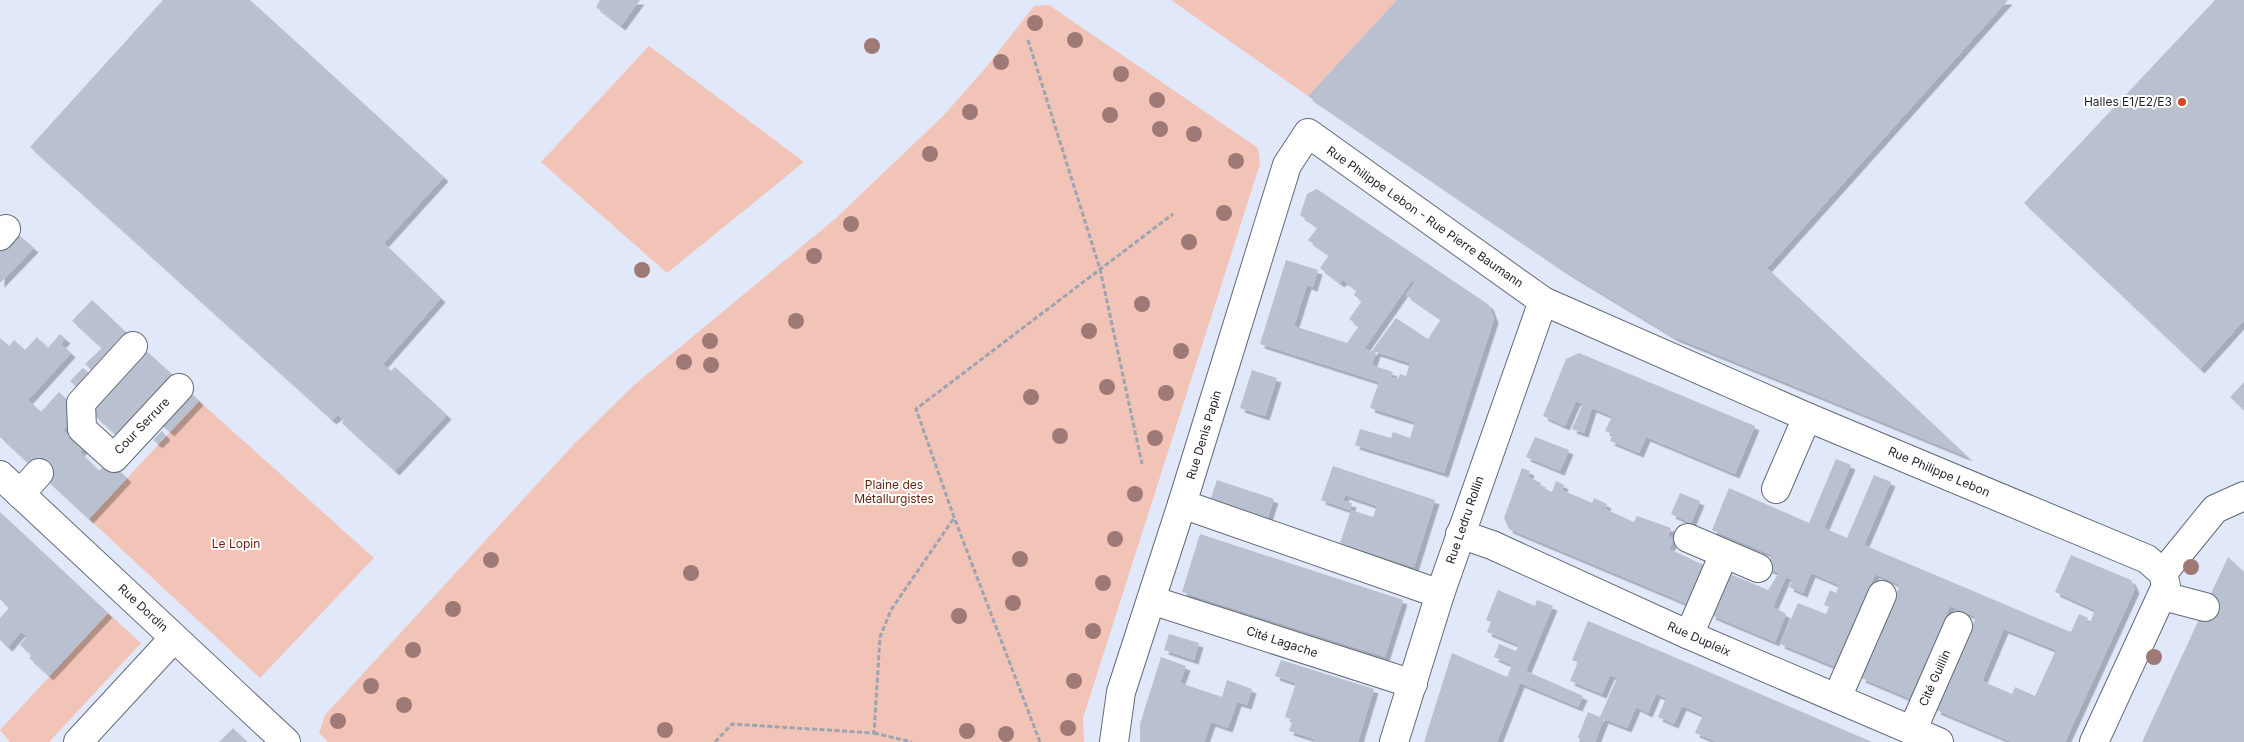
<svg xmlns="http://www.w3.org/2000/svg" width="2244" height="742" viewBox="0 0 2244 742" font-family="Inter,sans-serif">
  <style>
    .green { fill: #f2c4b7 }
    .building { fill: #b9c0d0; fill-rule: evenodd; filter: url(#shadow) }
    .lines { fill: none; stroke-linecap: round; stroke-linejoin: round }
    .minor-tunnel { stroke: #b9c0cf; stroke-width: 28; stroke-dasharray: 28 14; stroke-linecap: butt }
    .minor-casing { stroke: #636a78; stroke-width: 30 }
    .path { stroke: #9da4b1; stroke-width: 3; stroke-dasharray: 5 2.5; stroke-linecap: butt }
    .minor { stroke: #fff; stroke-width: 28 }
    .tree { fill: #9e7976 }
    .poi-dot { fill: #d1481f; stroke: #fff; stroke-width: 2 }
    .labels { text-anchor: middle; stroke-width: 4; stroke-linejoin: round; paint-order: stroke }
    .poi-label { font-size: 12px; fill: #1f2228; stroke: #fff; text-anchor: end }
    .street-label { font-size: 12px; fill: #1f2228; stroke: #fff }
    .park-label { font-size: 12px; fill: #681f0a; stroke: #fff }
  </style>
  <defs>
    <filter id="shadow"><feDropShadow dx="4.5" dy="4.5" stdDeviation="0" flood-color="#0004"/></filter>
  </defs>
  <rect width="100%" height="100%" fill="#e0e8f9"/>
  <g class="green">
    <path d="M1171 0H1397L1308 96Z"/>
    <path d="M1049 5 1258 148 1260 164 1083 718 1084 742H328L319 733 325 715 574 444 634 385 835 219 943 116 983 71 1034 6Z"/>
    <path d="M649 46 804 162 667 273 541 162Z"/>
    <path d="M199 401 374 558 260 678 89 519Z"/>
    <path d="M108 613 141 643 49 742H10L0 730Z"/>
  </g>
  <g class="building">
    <path d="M163 0H250L444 177 384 243 441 298 383 364 391 371 395 367 447 415 395 471 342 423 344 420 338 415 332 420 30 147Z"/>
    <path d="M600 0H640L621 26 596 7Z"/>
    <path d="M1397 0H2008L1767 268 1968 457 1674 337 1565 271 1308 96Z"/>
    <path d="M2215 0H2244V320L2200 369 2024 203Z"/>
    <path d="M1317 189 1489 305 1494 319 1444 473 1355 445 1360 429 1391 438 1393 432 1410 438 1415 422 1370 408 1379 382 1260 344 1286 260 1318 270 1313 287 1307 285 1294 326 1347 343 1359 326 1349 319 1362 301 1354 295 1357 290 1343 280 1340 283 1320 268 1329 255 1308 240 1318 227 1300 215 1307 194ZM1412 280 1415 282 1406 295 1441 319 1428 339 1396 318 1372 351 1364 349ZM1376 352 1410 363 1406 376 1400 374 1398 379 1391 377 1393 372 1372 365Z"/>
    <path d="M11 228 34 248 0 283V240Z"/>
    <path d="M92 300 132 338 97 375 85 364 102 348 72 321Z"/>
    <path d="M60 334 66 339 61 344 71 353 28 400 41 412 59 392 76 408V417L63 430 83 449 80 452 99 471 109 461 127 478 89 519 0 437V338L9 346 14 340 25 350 37 337 48 348Z"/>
    <path d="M142 347 177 379 121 440 87 408Z"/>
    <path d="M1579 353 1755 426 1735 474 1646 437 1639 453 1610 441 1613 434 1605 431 1612 416 1592 408 1584 433 1572 429 1583 404 1576 401 1565 426 1543 416 1566 359Z"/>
    <path d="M83 368 94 377 81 391 70 381Z"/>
    <path d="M1252 370 1277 378 1265 416 1240 408Z"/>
    <path d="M2244 382V410L2230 397Z"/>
    <path d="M188 390 199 401 170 432 159 422Z"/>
    <path d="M162 431 166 436 158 444 153 440Z"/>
    <path d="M1535 437 1569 450 1560 471 1526 457Z"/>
    <path d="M1836 459 1851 465 1824 528 1847 538 1874 475 1891 482 1864 545 2044 621 2071 632 2079 614 2088 618 2086 622 2090 623 2095 610 2055 592 2071 555 2131 580 2135 589 2065 742H2012L1936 710 1976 617 1950 606 1911 699 1861 678 1900 585 1875 574 1836 667 1780 644 1798 603 1826 614 1829 607 1824 605 1830 590 1836 593 1839 585 1811 573 1803 593 1789 587 1793 580 1786 577 1773 607 1786 614 1775 642 1711 615 1728 573 1768 590 1779 573 1766 568 1772 555 1712 530 1729 488 1809 523ZM2004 629 2056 650 2035 696 2015 687 2012 694 1982 681Z"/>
    <path d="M1333 466 1435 500 1414 567 1340 543 1351 510 1373 517 1377 506 1345 495 1343 501 1352 503 1350 510 1321 500Z"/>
    <path d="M1522 468 1530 471 1528 477 1541 483 1540 486 1552 492 1556 481 1564 485 1562 490 1592 503 1594 498 1607 504 1605 509 1634 522 1637 516 1671 528 1668 536 1674 539 1669 549 1706 566 1690 605 1509 529 1504 518Z"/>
    <path d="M1217 480 1274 499 1267 520 1210 501Z"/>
    <path d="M1680 493 1700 501 1691 523 1671 514Z"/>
    <path d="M0 512 108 613 49 676 29 658 32 655 20 645 27 636 21 632 8 647 0 640V618L9 608 0 599Z"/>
    <path d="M1200 534 1403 600 1385 657 1182 592Z"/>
    <path d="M2228 557 2244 572V742H2142Z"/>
    <path d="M1498 590 1535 606 1537 600 1553 606 1526 671 1583 696 1578 707 1520 683 1497 742H1424L1452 653 1507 677 1512 665 1494 657 1499 644 1516 651 1519 645 1487 632 1491 622 1486 620Z"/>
    <path d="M1588 621 1660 651 1872 742H1718L1695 733 1703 715 1682 706 1674 724 1658 717 1666 698 1656 694 1648 713 1636 707 1627 728 1604 719 1595 742H1579L1580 739 1578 737 1588 712 1600 717 1617 678 1610 675 1602 694 1570 681 1578 662 1572 660Z"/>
    <path d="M1169 634 1199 643 1194 660 1164 650Z"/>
    <path d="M1161 657 1186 666 1180 683 1222 697 1227 680 1252 689 1247 705 1237 702 1228 728 1211 722 1204 742H1140V724Z"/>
    <path d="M1281 660 1374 689 1358 742H1314L1315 739 1289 731 1293 720 1285 717 1296 683 1275 676Z"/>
    <path d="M233 728 242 737 248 742H219Z"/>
  </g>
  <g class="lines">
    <path class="minor-tunnel" d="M39 473 72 439"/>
    <defs>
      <g id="minor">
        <path d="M0 236 6 229"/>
        <path d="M133 346 81 403 82 429 114 458 179 388"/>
        <path d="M0 475 286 742"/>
        <path d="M1776 489 1807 417"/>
        <path d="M20 494 39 473"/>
        <path d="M1182 504 1440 594"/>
        <path d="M1460 534 1492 545 1689 635 1939 742"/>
        <path d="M1688 538 1758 568"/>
        <path d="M2163 573 2215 509 2244 496"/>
        <path d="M2163 596 2205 607"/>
        <path d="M1151 600 1413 684"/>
        <path d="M1689 635 1724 554"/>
        <path d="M1837 698 1882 595"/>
        <path d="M1912 731 1958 626"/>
        <path d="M78 742 174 638"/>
        <path d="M1114 742 1121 692 1182 504 1287 165 1308 133 1543 301 1807 417 2147 559 2163 573 2166 586 2094 742"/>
        <path d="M1394 742 1440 594 1543 301"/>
      </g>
    </defs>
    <use href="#minor" class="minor-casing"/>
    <g class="path">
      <path d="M1028 40 1100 269 1142 464"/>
      <path d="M874 733 912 742"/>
      <path d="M715 742 732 724 874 733 880 637 891 610 954 518"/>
      <path d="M1040 742 954 517 916 409 1173 214"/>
    </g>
    <use href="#minor" class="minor"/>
  </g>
  <g class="tree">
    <circle cx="1035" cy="23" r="8"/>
    <circle cx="1075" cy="40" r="8"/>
    <circle cx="872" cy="46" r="8"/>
    <circle cx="1001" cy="62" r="8"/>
    <circle cx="1121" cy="74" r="8"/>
    <circle cx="1157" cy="100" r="8"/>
    <circle cx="970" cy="112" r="8"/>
    <circle cx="1110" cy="115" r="8"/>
    <circle cx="1160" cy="129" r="8"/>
    <circle cx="1194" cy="134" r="8"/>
    <circle cx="930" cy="154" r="8"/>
    <circle cx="1236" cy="161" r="8"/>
    <circle cx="1224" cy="213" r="8"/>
    <circle cx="851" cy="224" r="8"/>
    <circle cx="1189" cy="242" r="8"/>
    <circle cx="814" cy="256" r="8"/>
    <circle cx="642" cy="270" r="8"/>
    <circle cx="1142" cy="304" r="8"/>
    <circle cx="796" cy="321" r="8"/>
    <circle cx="1089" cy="331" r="8"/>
    <circle cx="710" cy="341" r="8"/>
    <circle cx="1181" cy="351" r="8"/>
    <circle cx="684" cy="362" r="8"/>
    <circle cx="711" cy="365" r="8"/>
    <circle cx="1107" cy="387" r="8"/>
    <circle cx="1166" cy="393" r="8"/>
    <circle cx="1031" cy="397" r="8"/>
    <circle cx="1060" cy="436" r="8"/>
    <circle cx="1155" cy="438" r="8"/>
    <circle cx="1135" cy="494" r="8"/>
    <circle cx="1115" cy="539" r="8"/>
    <circle cx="1020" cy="559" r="8"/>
    <circle cx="491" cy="560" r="8"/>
    <circle cx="2191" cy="567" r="8"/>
    <circle cx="691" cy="573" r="8"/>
    <circle cx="1103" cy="583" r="8"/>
    <circle cx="1013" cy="603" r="8"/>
    <circle cx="453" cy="609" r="8"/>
    <circle cx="959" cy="616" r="8"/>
    <circle cx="1093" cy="631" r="8"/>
    <circle cx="413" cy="650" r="8"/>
    <circle cx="2154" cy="657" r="8"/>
    <circle cx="1074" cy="681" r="8"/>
    <circle cx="371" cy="686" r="8"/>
    <circle cx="404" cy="705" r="8"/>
    <circle cx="338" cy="721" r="8"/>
    <circle cx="1068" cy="728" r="8"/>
    <circle cx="665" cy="730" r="8"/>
    <circle cx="967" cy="731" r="8"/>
    <circle cx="1006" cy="734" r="8"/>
  </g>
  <circle class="poi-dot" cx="2182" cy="102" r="5"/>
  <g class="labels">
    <g class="poi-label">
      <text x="2172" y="106">Halles E1/E2/E3</text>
    </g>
    <g class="street-label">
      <text transform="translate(1425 217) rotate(35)" y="4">Rue Philippe Lebon - Rue Pierre Baumann</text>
      <text transform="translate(142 426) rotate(-46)" y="4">Cour Serrure</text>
      <text transform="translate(1204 435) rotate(-73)" y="4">Rue Denis Papin</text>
      <text transform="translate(1939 472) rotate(23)" y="4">Rue Philippe Lebon</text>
      <text transform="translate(1465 520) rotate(-71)" y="4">Rue Ledru Rollin</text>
      <text transform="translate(143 608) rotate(43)" y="4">Rue Dordin</text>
      <text transform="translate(1699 639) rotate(24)" y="4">Rue Dupleix</text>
      <text transform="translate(1282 642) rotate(18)" y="4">Cité Lagache</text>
      <text transform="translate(1935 678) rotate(-66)" y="4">Cité Guillin</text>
    </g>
    <g class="park-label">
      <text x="894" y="489">Plaine des<tspan x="894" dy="14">Métallurgistes</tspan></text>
      <text x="236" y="548">Le Lopin</text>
    </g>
  </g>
</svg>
